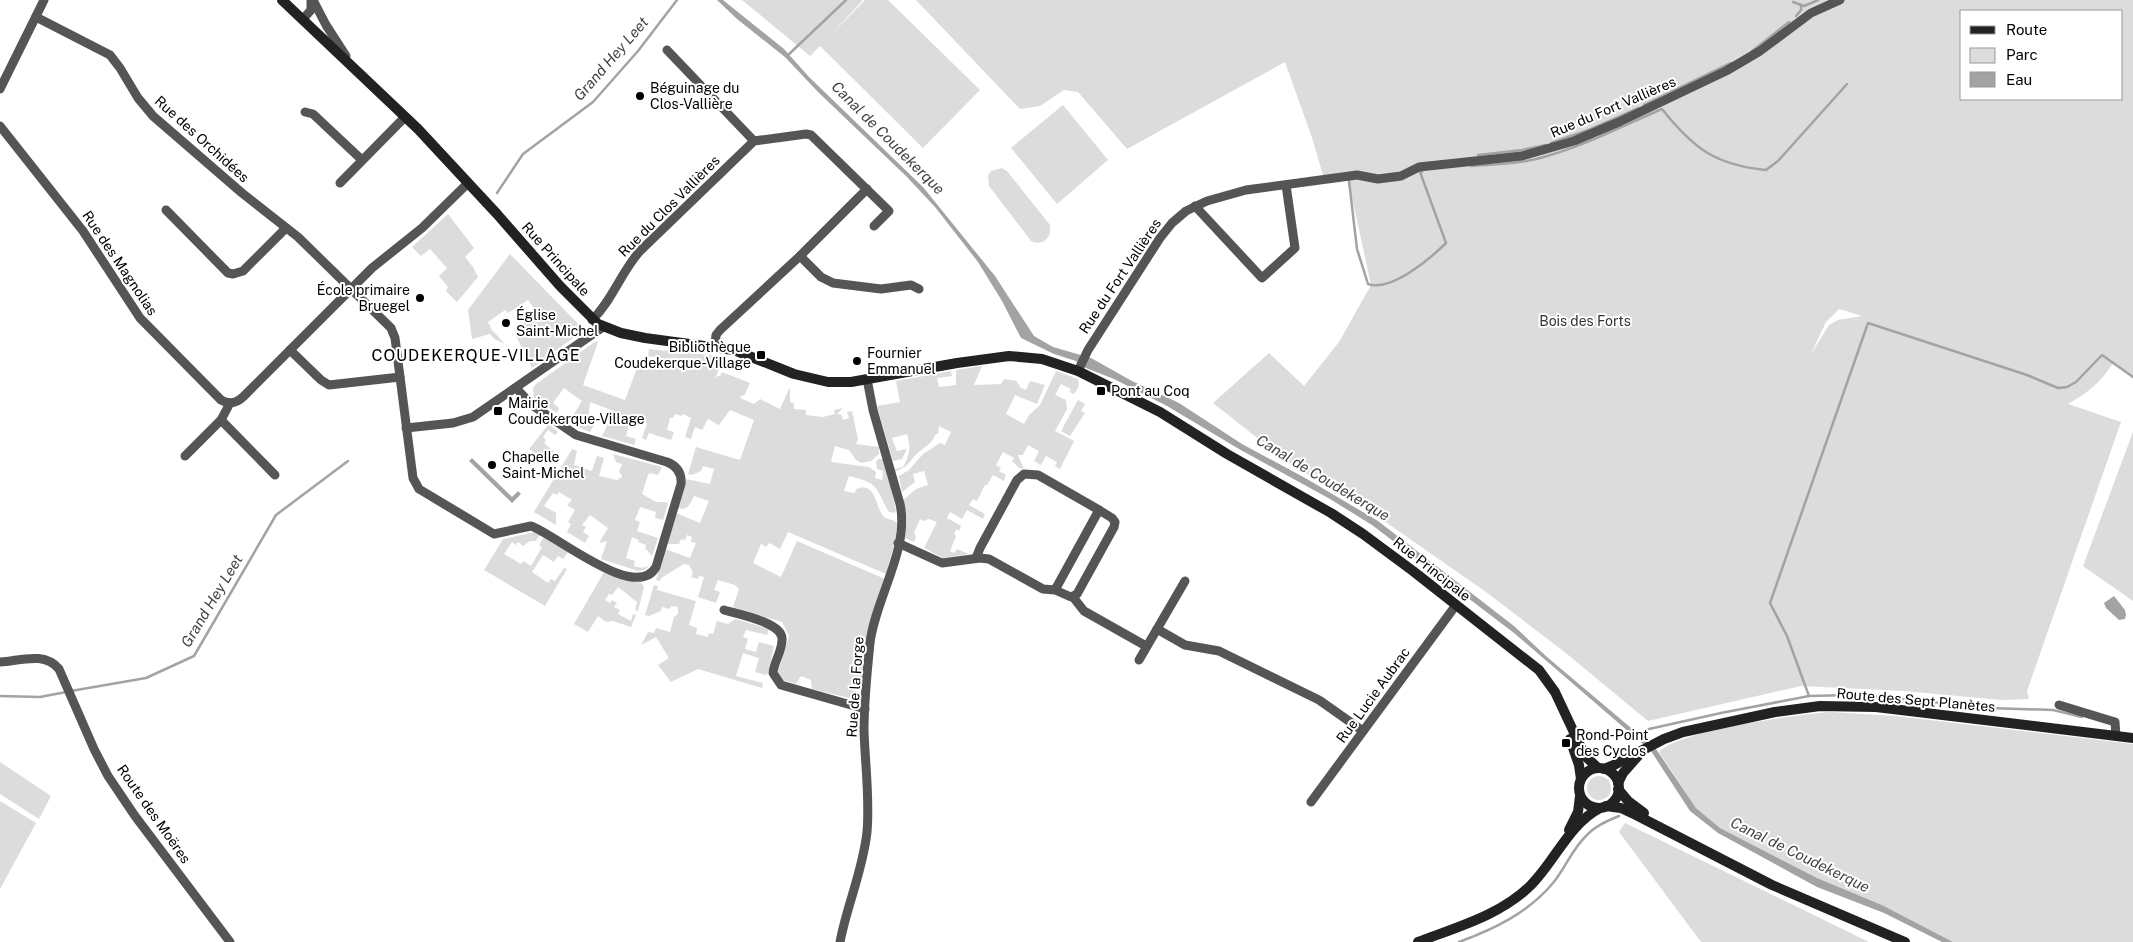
<svg xmlns="http://www.w3.org/2000/svg" width="2133" height="942" viewBox="0 0 2133 942" font-family="'Public Sans',sans-serif">
  <style>
    .green { fill: #dcdcdc; fill-rule: evenodd }
    .water { fill: #a3a3a3 }
    .lines { fill: none; stroke-linecap: round; stroke-linejoin: round }
    .stream { stroke: #a3a3a3; stroke-width: 2.5 }
    .street { stroke: #555; stroke-width: 9 }
    .secondary { stroke: #222; stroke-width: 10 }
    .poi-dot { fill: #000; stroke: #fff; stroke-width: 2 }
    .labels { text-anchor: middle; stroke-width: 4; stroke-linejoin: round; paint-order: stroke }
    .poi-label { font-size: 14px; fill: #000; stroke: #fff; text-anchor: start }
    .street-label { font-size: 14px; fill: #000; stroke: #fff }
    .park-label { font-size: 14px; fill: #333; stroke: #fff }
    .water-label { font-size: 15px; font-style: italic; fill: #444; stroke: #fff }
    .quarter-label { font-size: 16px; letter-spacing: 1px; fill: #000; stroke: #fff }
  </style>
  <rect width="100%" height="100%" fill="#fff"/>
  <g class="green">
    <path d="M742 0H863L830 36 865 0H888L980 90 923 148 820 46 810 56Z"/>
    <path d="M916 0H2133V377L2113 363C2100 383 2089 392 2068 404L2121 422 2027 691 2029 699 2001 700 1904 691 1801 686 1648 721 1567 654 1486 592 1387 523 1289 463 1213 403 1269 353 1304 386 1339 342 1371 285 1348 179 1323 175 1312 138 1285 62 1127 149 1078 92 1064 90 1040 106 1020 109ZM1962 11H2122V99H1962ZM1839 309 1862 316 1838 320 1829 325 1811 354 1826 322Z"/>
    <path d="M1063 105 1108 160 1057 204 1011 148Z"/>
    <path d="M1002 168 1007 171 1050 225C1052 238 1043 246 1031 241L989 186 988 175 991 171Z"/>
    <path d="M448 214 474 248 465 257 473 267 478 277 457 302 446 291 448 287 439 276 447 268 430 249 421 256 412 247Z"/>
    <path d="M510 254 584 330 532 368 516 336 522 332 518 327 537 312 528 300 508 313 505 310 488 322 492 330 505 344 494 339 490 334 472 339 468 310Z"/>
    <path d="M596 341 598 342 583 385 625 400 637 368H661L662 358 648 356 649 349 719 356 723 358 715 379 718 376H720L722 372 750 383 744 396 742 395 740 398 754 404 760 399 780 409 790 387V402L794 403V409L806 410V415L823 417 835 414 834 410 843 408 838 413V415L841 414 843 420 849 418 847 412 852 411 858 439 856 444 879 447V454L871 461 861 463 856 460 849 450 835 446 831 462 869 467 876 472 875 478 882 480 883 471 877 469 876 463 878 459H883L890 482 896 511 895 513 889 512C875 488 880 483 849 476L844 491 855 493 856 489C876 481 875 505 883 516 887 520 894 519 897 523L896 537 886 574 788 532 780 549 769 543 766 547 761 544 753 563 781 577 797 541 885 579 862 686 854 684 853 689H849L862 693V701L812 689 811 680 801 676 796 684 783 680 778 672 789 636 782 622 733 607 739 589 735 585 718 580 714 590 720 592 716 603 698 597 704 577 699 576 698 579 691 577 693 573 689 565 684 564 661 578 660 581 656 580 665 549 690 558 696 543 691 542 692 537 687 535 685 540 681 539 679 544H667L676 513 700 523 709 501 694 496C690 504 688 511 677 508L686 479 710 484 714 469 703 466 701 471 692 475 688 474 696 447 740 460 754 420 730 410 719 425 708 419 702 430 695 427 691 439 685 437 691 418 683 414 681 416 675 414 673 418H670L667 430 674 432 671 440 649 433 646 440 642 438 647 423 631 419 626 436 636 439 634 445 602 436 614 411 590 402 588 421 595 423 590 432 577 427 569 422 582 401 564 388 553 403 559 408 557 413 534 398 533 388 536 384Z"/>
    <path d="M982 366 974 385 1001 384 1004 379 1017 381V383L1020 385 1019 387 1026 390 1030 381 1045 385 1037 404 1015 395 1006 414 1024 424 1029 415 1040 405 1056 371 1078 379 1079 386 1074 394 1069 392 1071 389 1061 384 1055 395 1066 400 1067 409 1055 431 1074 441 1060 469 1055 466 1057 462 1046 456 1041 465 1034 461 1039 451 1028 445 1023 455H1018L1024 469 1019 468 1012 461 1014 458 1003 452 996 465 1001 468 999 471 1006 475 1004 481 993 475 987 485H985L977 501 973 499 969 505 985 514 983 519 967 510 962 519 950 512 947 518 961 526 959 531 957 529 954 534 956 536 950 551 954 553 957 549 969 554 943 558 924 548 937 522 929 519 924 521 920 519 914 533 916 536 914 542 905 538 907 520 903 500 916 489 928 485 924 471 913 474 915 482 902 492 899 476 909 470 923 454 940 443 945 445 951 432 939 426 938 434H936C931 444 928 445 920 451 909 459 911 467 895 471V469L903 467C910 454 911 448 907 434L892 438 897 451 906 449V451L902 459 893 461 877 406 900 402 896 381 951 371 952 376 937 378 939 387 956 385V370Z"/>
    <path d="M1078 400 1085 404 1081 411 1085 413 1070 436 1061 431Z"/>
    <path d="M549 424 558 432 555 435 548 430 543 437 546 440 544 443 554 452 545 461 529 449Z"/>
    <path d="M2133 432V601L2083 566Z"/>
    <path d="M572 449 577 451 574 465 592 471 597 456 604 458 599 476 617 480 622 477V475L619 472 622 464 616 462 613 454 662 467 658 475 650 473 648 475 642 494 656 502H666L668 504 663 520 655 518 656 512 640 507 635 520 640 522 637 531 658 538 652 556 645 548 646 545 638 542 639 540 632 537 626 558 635 561 634 566 641 568 649 566 644 570 638 571 601 559 607 541 599 543 608 528 590 515 582 525 586 527 583 532 589 536 585 543 567 532 571 524 568 522 575 510 567 505 572 500 559 492 557 495 553 493 544 506 556 513V525L534 512Z"/>
    <path d="M535 532 540 534 536 541H530L523 546 518 542 516 545 512 542 504 554 521 564 523 561 531 566 542 547 539 545 544 537 568 552 563 559 558 556 554 562 543 555 532 572 548 583 551 579 555 581 564 568 567 569 545 606 484 570 503 539Z"/>
    <path d="M604 572 641 583 644 587 638 611 635 610 637 602 618 587 612 595 609 594 605 600 610 603 612 600 617 603 614 607 620 610 618 614 631 621 633 614 636 615 631 627 613 621 606 622 598 616 588 632 574 624Z"/>
    <path d="M654 585 658 586 657 590 696 601 689 625 697 628 696 634 708 637 709 633 713 634 717 621 728 624 735 619 769 629 767 635 746 630 743 637 748 639 745 649 756 652 759 642 774 646 768 673 766 675 755 672 759 658 743 653 736 676 763 683 762 688 698 669 671 682 658 665 669 658 656 637 641 645 648 632 654 633 656 628 670 632 674 617 678 614V607L671 606 670 609 662 607 661 611 649 616 645 615Z"/>
    <path d="M1830 712 1896 716 2133 744V942H1953L1882 905 1817 878 1720 828 1696 808 1659 752C1677 731 1800 714 1830 712Z"/>
    <path d="M0 762 51 796 39 819 0 794Z"/>
    <circle cx="1599" cy="788" r="12"/>
    <path d="M0 801 36 823 0 889Z"/>
    <path d="M1625 823 1869 942H1701L1619 832Z"/>
  </g>
  <g class="water">
    <path d="M717 0H723L784 49 809 77 923 187 995 276 1034 336 1053 347 1091 358 1132 381 1179 403 1242 444 1307 479 1378 521 1514 626 1547 657 1656 749 1696 808 1720 828 1817 878 1882 905 1953 942H1942L1884 913 1817 887 1718 833 1690 811 1651 751 1514 633 1372 525 1330 499 1239 449 1167 406 1114 379 1086 368 1076 361 1054 354 1021 338 1002 301 978 262 935 207 907 177 818 92 785 57 737 19Z"/>
    <path d="M472 458 512 497 518 491 521 494 512 503 469 461Z"/>
    <path d="M2114 596 2125 610 2126 615 2125 619 2119 620 2106 608 2104 603Z"/>
  </g>
  <g class="lines">
    <g class="stream">
      <path d="M1793 2 1804 6 1818 0"/>
      <path d="M1796 16 1801 10V5"/>
      <path d="M1751 52 1789 22"/>
      <path d="M787 56 846 0"/>
      <path d="M1644 105 1731 63"/>
      <path d="M1551 143 1591 129 1639 108"/>
      <path d="M1478 155 1522 150 1546 145"/>
      <path d="M1471 166C1496 164 1523 164 1547 156 1587 145 1624 125 1662 109 1693 148 1715 165 1766 170L1778 161 1847 84"/>
      <path d="M1349 181 1357 249 1368 284C1391 292 1430 259 1446 243L1420 172H1422"/>
      <path d="M497 193 523 154 593 102 638 51 677 0"/>
      <path d="M71 691 146 678 194 656 276 515 348 461"/>
      <path d="M0 696 40 697 66 692"/>
      <path d="M1809 696 1787 636 1770 603 1868 323 2027 375 2058 388 2067 387 2076 382 2102 355 2133 377"/>
      <path d="M1639 737 1643 732 1649 729 1721 713 1809 696 1850 695 1894 698 1989 708 2053 710 2082 717"/>
      <path d="M1459 942C1494 929 1528 913 1553 883 1565 869 1572 849 1586 836 1595 826 1607 821 1619 816"/>
    </g>
    <g class="street">
      <path d="M313 0 326 25 346 56"/>
      <path d="M36 17 110 55 120 68 138 98 153 116 242 193 298 237 391 328 395 338 413 478 419 489 494 534 531 526C555 534 636 603 656 567L681 484C682 473 677 466 667 462L576 435 532 405 516 388"/>
      <path d="M303 19 311 10V0"/>
      <path d="M667 50 754 141"/>
      <path d="M0 89 44 0"/>
      <path d="M305 112 313 114 362 160"/>
      <path d="M0 126 83 231 140 318 221 400C230 405 237 403 244 396L372 268 422 228 468 183"/>
      <path d="M340 183 405 117"/>
      <path d="M1195 206 1262 278 1295 248 1286 185"/>
      <path d="M166 210 228 273 233 274 243 271 286 228"/>
      <path d="M800 256 821 277 833 283 881 289 911 285 919 289"/>
      <path d="M592 320C612 301 621 272 640 251L754 141 806 134 811 135 889 211 874 226"/>
      <path d="M715 346 716 335 720 330 800 256 867 189"/>
      <path d="M290 350 321 380 329 385 400 377"/>
      <path d="M1078 371 1088 350 1160 238 1172 223 1186 211 1207 201 1246 190 1357 175 1378 179 1401 176 1419 167 1522 156 1574 141 1619 122 1726 71 1760 51 1811 13 1840 0"/>
      <path d="M221 420 275 475"/>
      <path d="M406 428 453 423 473 417 603 327"/>
      <path d="M185 456 221 420 230 403"/>
      <path d="M898 543 942 563 980 558 989 559 1043 589 1055 590 1071 597 1077 594 1114 527 1115 522 1112 518 1099 510 1055 590"/>
      <path d="M976 558 980 548 1017 480 1024 474 1038 475 1099 510"/>
      <path d="M1073 597 1084 611 1146 646"/>
      <path d="M724 610C737 614 781 622 782 638 783 650 774 661 773 673L781 685 865 709"/>
      <path d="M1157 629 1185 645 1219 651 1319 700 1363 731"/>
      <path d="M1139 660 1185 581"/>
      <path d="M0 662C20 661 44 651 59 669L94 749 108 776 135 816 230 942"/>
      <path d="M2059 705 2115 722 2116 736"/>
      <path d="M1311 802 1456 605"/>
      <path d="M840 942C847 905 863 870 867 832 870 798 865 764 864 730 864 702 867 672 870 643 875 599 910 549 900 504L873 410 867 379"/>
    </g>
    <g class="secondary">
      <path d="M282 0 418 129 497 214 560 286 598 324 621 333 645 338 734 350 794 374 828 382H851L957 363 1009 356 1042 359 1078 371 1160 412 1227 454 1331 513 1363 534 1413 571 1539 670 1555 692 1585 756 1598 768"/>
      <path d="M1570 739 1579 765 1581 779"/>
      <circle cx="1599" cy="788" r="20"/>
      <path d="M1604 769 1614 765 1664 739 1683 732 1775 712 1820 706 1876 707 2133 738"/>
      <path d="M1618 783 1623 773 1638 756"/>
      <path d="M1618 789 1628 801 1644 813"/>
      <path d="M1606 806 1621 808 1636 815 1772 885 1905 942"/>
      <path d="M1569 830 1578 812 1580 796"/>
      <path d="M1418 942C1457 927 1501 915 1531 885 1555 861 1569 824 1600 808"/>
    </g>
  </g>
  <g class="poi-dot">
    <circle cx="640" cy="96" r="5"/>
    <circle cx="420" cy="298" r="5"/>
    <circle cx="506" cy="323" r="5"/>
    <rect x="756" y="350" width="10" height="10" rx="2.5"/>
    <circle cx="857" cy="361" r="5"/>
    <rect x="1096" y="386" width="10" height="10" rx="2.5"/>
    <rect x="493" y="406" width="10" height="10" rx="2.5"/>
    <circle cx="492" cy="465" r="5"/>
    <rect x="1561" y="738" width="10" height="10" rx="2.5"/>
  </g>
  <g class="labels">
    <g class="poi-label">
      <text x="650" y="93">Béguinage du<tspan x="650" dy="16">Clos-Vallière</tspan></text>
      <text x="410" y="295" text-anchor="end">École primaire<tspan x="410" dy="16">Bruegel</tspan></text>
      <text x="516" y="320">Église<tspan x="516" dy="16">Saint-Michel</tspan></text>
      <text x="751" y="352" text-anchor="end">Bibliothèque<tspan x="751" dy="16">Coudekerque-Village</tspan></text>
      <text x="867" y="358">Fournier<tspan x="867" dy="16">Emmanuel</tspan></text>
      <text x="1111" y="396">Pont au Coq</text>
      <text x="508" y="408">Mairie<tspan x="508" dy="16">Coudekerque-Village</tspan></text>
      <text x="502" y="462">Chapelle<tspan x="502" dy="16">Saint-Michel</tspan></text>
      <text x="1576" y="740">Rond-Point<tspan x="1576" dy="16">des Cyclos</tspan></text>
    </g>
    <g class="street-label">
      <text transform="translate(1613 107) rotate(-23)" y="5">Rue du Fort Vallières</text>
      <text transform="translate(202 139) rotate(42)" y="5">Rue des Orchidées</text>
      <text transform="translate(669 206) rotate(-45)" y="5">Rue du Clos Vallières</text>
      <text transform="translate(556 259) rotate(48)" y="5">Rue Principale</text>
      <text transform="translate(120 263) rotate(56)" y="5">Rue des Magnolias</text>
      <text transform="translate(1120 276) rotate(-56)" y="5">Rue du Fort Vallières</text>
      <text transform="translate(1432 569) rotate(38)" y="5">Rue Principale</text>
      <text transform="translate(855 687) rotate(-86)" y="5">Rue de la Forge</text>
      <text transform="translate(1373 695) rotate(-54)" y="5">Rue Lucie Aubrac</text>
      <text transform="translate(1916 700) rotate(5)" y="5">Route des Sept Planètes</text>
      <text transform="translate(154 814) rotate(55)" y="5">Route des Moëres</text>
    </g>
    <g class="park-label">
      <text x="1585" y="326">Bois des Forts</text>
    </g>
    <g class="water-label">
      <text transform="translate(611 59) rotate(-49)" y="5">Grand Hey Leet</text>
      <text transform="translate(888 138) rotate(45)" y="5">Canal de Coudekerque</text>
      <text transform="translate(1323 478) rotate(31)" y="5">Canal de Coudekerque</text>
      <text transform="translate(212 601) rotate(-59)" y="5">Grand Hey Leet</text>
      <text transform="translate(1800 855) rotate(26)" y="5">Canal de Coudekerque</text>
    </g>
    <g class="quarter-label">
      <text x="476" y="361">COUDEKERQUE-VILLAGE</text>
    </g>
  </g>
  <rect x="1960" y="10" width="162" height="90" fill="#ffffff" stroke="#999999"/>
  <rect x="1970" y="26" width="25" height="8" fill="#222222" stroke="#999999"/>
  <text x="2006" y="35" font-size="15" fill="#000000">Route</text>
  <rect x="1970" y="48" width="25" height="15" fill="#dcdcdc" stroke="#999999"/>
  <text x="2006" y="60" font-size="15" fill="#000000">Parc</text>
  <rect x="1970" y="72" width="25" height="15" fill="#a3a3a3" stroke="#999999"/>
  <text x="2006" y="85" font-size="15" fill="#000000">Eau</text>
</svg>
